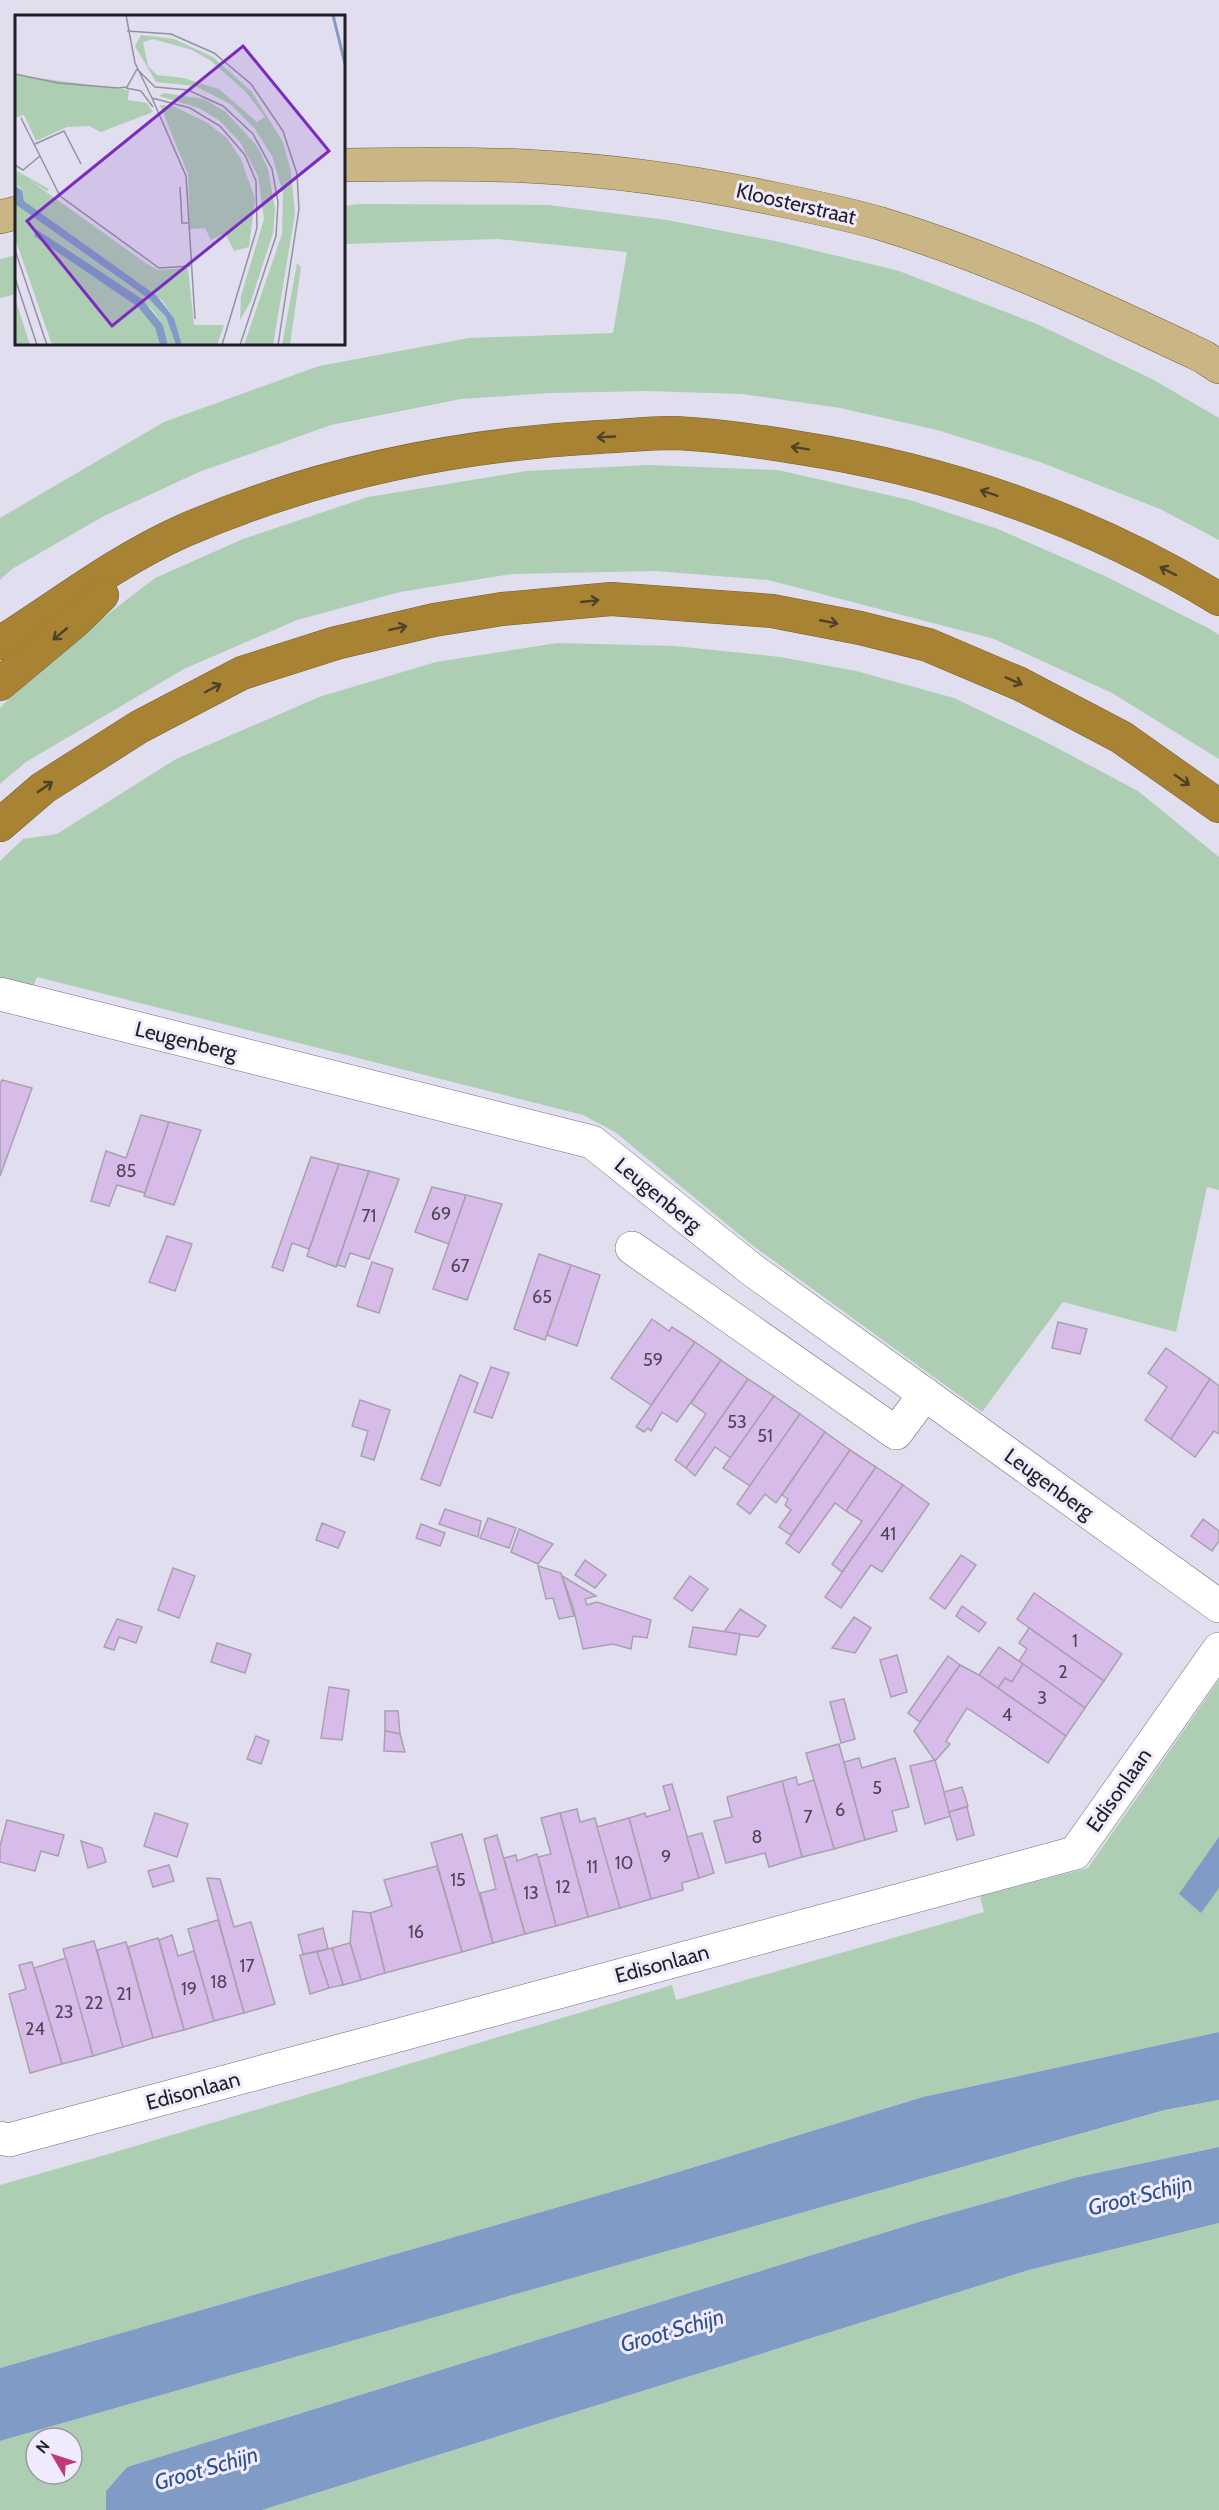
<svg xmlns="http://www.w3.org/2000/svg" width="1219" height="2510" viewBox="0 0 1219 2510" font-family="Cabin,sans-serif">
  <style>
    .green { fill: #adceb3; fill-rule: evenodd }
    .water { fill: #809cc6 }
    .building { fill: #d7bce9; stroke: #a9a0af; stroke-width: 1.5 }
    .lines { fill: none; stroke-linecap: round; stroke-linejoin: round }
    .minor-casing { stroke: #6f6c7c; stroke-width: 34 }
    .major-casing { stroke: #78602e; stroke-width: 34 }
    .highway-casing { stroke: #78602e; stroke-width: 34 }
    .minor { stroke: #fff; stroke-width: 33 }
    .major { stroke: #cab585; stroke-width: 33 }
    .highway { stroke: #a78333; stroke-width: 33 }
    .oneway { stroke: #4f422a }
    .labels { text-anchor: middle; stroke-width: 6; stroke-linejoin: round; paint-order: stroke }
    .number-label { font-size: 18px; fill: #4e4656 }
    .street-label { font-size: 21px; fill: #201f25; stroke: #efebfd }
    .water-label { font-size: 22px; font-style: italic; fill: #2d5288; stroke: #efebfd }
    .inset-river { fill: none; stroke: #809cc6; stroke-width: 3 }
    .inset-road { fill: none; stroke: #94929f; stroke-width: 1.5 }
    .view { fill: #7b2cbf; fill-opacity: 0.15; stroke: #7b2cbf; stroke-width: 3 }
    .inset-edge { fill: none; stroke: #201f25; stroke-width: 3 }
  </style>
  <rect width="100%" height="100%" fill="#e1def0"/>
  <g class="green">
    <path d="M360 204 548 205 667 220 780 242 899 271 1037 324 1154 380 1219 418V540L1160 509 1040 462 937 430 840 408 742 394 646 391 551 393 461 399 331 425 199 472 104 516 12 569 0 580V518L164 422 319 366 469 338 613 333 627 252 498 239 344 244V206Z"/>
    <path d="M16 255V294L0 298V259Z"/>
    <path d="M649 465 778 470 910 500 998 529 1105 576 1208 628 1219 635V759L1112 693 994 639 768 580 656 571 512 574 400 592 297 620 184 669 26 762 0 784V708L47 661 155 578 243 539 368 497 527 471Z"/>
    <path d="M557 643 675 646 780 657 856 671 954 698 1044 741 1138 791 1219 857V1190L1207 1187 1176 1332 1063 1302 982 1412 752 1245 615 1132 583 1115 37 977 33 987 0 978V861L23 839 57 834 176 759 319 697 436 662Z"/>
    <path d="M1219 1680V2032L923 2097 642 2183 0 2368V2185L112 2153 672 1985 676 2000 984 1912 980 1896 1088 1868Z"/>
    <path d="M1219 2100V2147L1078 2177 922 2221 127 2467 106 2491V2510H0V2441L987 2160 1166 2110ZM36 2438H72V2474H36Z"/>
    <path d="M1219 2223V2510H262L1029 2270Z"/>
  </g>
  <g class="water">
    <path d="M1219 1837V1888L1201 1913 1179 1894Z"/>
    <path d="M1219 2032V2100L1165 2110 987 2160 0 2441V2368L642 2183 923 2097Z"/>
    <path d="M1219 2147V2223L1029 2270 262 2510H106V2491L127 2467 922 2221 1078 2177Z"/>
  </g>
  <g class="building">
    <path d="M2 1080 32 1088 0 1176V1084Z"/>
    <path d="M141 1115 169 1122 145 1193 117 1185 109 1206 91 1201 106 1151 126 1158Z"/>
    <path d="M169 1122 201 1130 174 1205 144 1196Z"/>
    <path d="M311 1157 339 1164 309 1249 292 1243 283 1271 272 1267Z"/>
    <path d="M339 1164 369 1171 336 1267 307 1256Z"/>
    <path d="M369 1171 399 1179 369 1259 350 1253 345 1267 337 1265Z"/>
    <path d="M432 1187 466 1195 449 1244 415 1232Z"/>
    <path d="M466 1195 502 1204 467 1300 433 1289Z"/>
    <path d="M167 1236 192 1244 175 1291 149 1282Z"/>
    <path d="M539 1254 571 1265 545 1340 514 1329Z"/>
    <path d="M372 1262 393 1269 379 1313 357 1306Z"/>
    <path d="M571 1265 600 1275 577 1346 547 1335Z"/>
    <path d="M652 1319 669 1331 672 1327 695 1342 651 1405 611 1378Z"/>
    <path d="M1058 1322 1087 1329 1080 1354 1052 1348Z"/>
    <path d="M695 1342 721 1360 677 1422 662 1412 651 1431 648 1428 644 1432 636 1427Z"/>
    <path d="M1166 1348 1210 1379 1171 1439 1145 1420 1167 1387 1148 1373Z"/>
    <path d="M721 1360 748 1379 686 1468 675 1460 706 1414 691 1403Z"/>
    <path d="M491 1367 509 1373 492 1418 474 1412Z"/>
    <path d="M460 1375 478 1383 440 1486 421 1479Z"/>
    <path d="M748 1379 774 1396 731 1458 715 1447 695 1476 686 1468Z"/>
    <path d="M1210 1379 1219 1386V1434L1214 1431 1195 1457 1171 1439Z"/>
    <path d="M774 1396 800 1414 750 1486 723 1468Z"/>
    <path d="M360 1400 390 1410 374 1460 361 1456 368 1431 352 1426Z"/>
    <path d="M800 1414 825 1432 776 1503 765 1494 750 1514 737 1504Z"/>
    <path d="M825 1432 850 1450 791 1535 779 1527 791 1510 785 1505 788 1499 782 1495Z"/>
    <path d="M850 1450 876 1467 846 1511 835 1503 799 1553 786 1543Z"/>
    <path d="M876 1467 903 1485 842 1572 832 1564 862 1521 846 1511Z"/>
    <path d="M903 1485 929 1504 882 1572 871 1565 841 1608 825 1597Z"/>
    <path d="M445 1509 481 1521 478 1537 439 1524Z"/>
    <path d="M488 1518 516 1528 509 1548 480 1538Z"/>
    <path d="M1203 1519 1219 1531V1541L1212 1551 1191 1536Z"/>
    <path d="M322 1523 345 1532 338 1548 316 1540Z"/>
    <path d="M421 1524 445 1533 440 1546 416 1538Z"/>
    <path d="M519 1529 553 1544 538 1564 511 1552Z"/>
    <path d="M961 1555 976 1565 945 1609 930 1598Z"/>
    <path d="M585 1560 606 1575 595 1588 575 1575Z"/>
    <path d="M538 1566 561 1573 574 1616 559 1619 553 1598 546 1599Z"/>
    <path d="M173 1568 195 1576 179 1618 158 1610Z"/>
    <path d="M562 1576 596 1596 585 1599 587 1605 597 1602 651 1620 647 1638 633 1636 631 1649 613 1644 583 1649 573 1607Z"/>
    <path d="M690 1576 708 1589 692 1611 674 1598Z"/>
    <path d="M1034 1593 1122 1654 1104 1681 1017 1619Z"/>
    <path d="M962 1606 986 1623 979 1632 956 1616Z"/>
    <path d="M740 1609 766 1626 758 1637 724 1632Z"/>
    <path d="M854 1617 871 1628 855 1653 832 1648Z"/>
    <path d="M117 1619 142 1627 136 1643 119 1637 114 1650 104 1647Z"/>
    <path d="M693 1627 740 1634 736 1655 689 1647Z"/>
    <path d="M1029 1628 1104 1681 1085 1708 1019 1661 1027 1649 1019 1643Z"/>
    <path d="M217 1643 251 1654 245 1673 211 1662Z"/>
    <path d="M999 1647 1023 1664 1012 1682 1005 1678 998 1688 979 1675Z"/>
    <path d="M897 1655 907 1692 891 1697 880 1660Z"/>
    <path d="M948 1656 960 1665 920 1722 908 1713Z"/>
    <path d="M1023 1664 1085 1708 1066 1736 998 1688 1005 1678 1012 1682Z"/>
    <path d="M960 1665 979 1675 1066 1736 1048 1763 967 1708 946 1741 950 1744 935 1761 914 1731Z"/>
    <path d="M329 1687 349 1690 342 1740 321 1738Z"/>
    <path d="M844 1699 855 1739 841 1743 830 1702Z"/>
    <path d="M385 1711H398L400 1734 385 1731Z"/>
    <path d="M385 1731 400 1734 405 1752 384 1751Z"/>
    <path d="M256 1736 269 1741 261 1764 247 1759Z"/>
    <path d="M839 1744 865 1840 834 1849 806 1753Z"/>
    <path d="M859 1758 862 1768 895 1758 909 1807 892 1811 897 1831 865 1840 844 1762Z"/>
    <path d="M935 1760 951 1816 925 1824 910 1766Z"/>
    <path d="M796 1777 798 1785 814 1780 834 1849 802 1857 782 1781Z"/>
    <path d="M782 1781 802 1857 769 1867 765 1853 726 1863 714 1821 732 1817 727 1797Z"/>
    <path d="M672 1784 699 1878 682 1883 683 1890 651 1899 629 1818 645 1813 646 1817 670 1810 663 1786Z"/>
    <path d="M962 1787 968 1806 949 1812 944 1792Z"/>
    <path d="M967 1807 974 1835 957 1840 949 1812Z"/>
    <path d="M577 1809 580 1822 595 1818 620 1908 588 1917 560 1813Z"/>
    <path d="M155 1813 188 1824 177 1857 144 1846Z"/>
    <path d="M560 1813 588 1917 556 1926 538 1857 551 1854 541 1818Z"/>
    <path d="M629 1818 651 1899 620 1908 597 1827Z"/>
    <path d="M7 1820 64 1835 58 1856 41 1851 35 1871 0 1862V1846Z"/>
    <path d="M702 1833 714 1873 699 1878 687 1837Z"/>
    <path d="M462 1834 493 1943 462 1952 431 1843Z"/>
    <path d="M497 1835 525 1934 493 1943 480 1893 496 1889 484 1839Z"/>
    <path d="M81 1841 102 1848 106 1862 88 1868Z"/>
    <path d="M537 1854 556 1926 525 1934 504 1858 516 1855 517 1861Z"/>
    <path d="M169 1865 174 1881 153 1887 148 1871Z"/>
    <path d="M437 1866 462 1952 385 1973 370 1913 392 1906 384 1880Z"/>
    <path d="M207 1878 220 1879 234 1927 251 1922 275 2004 244 2013Z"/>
    <path d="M353 1911 370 1913 385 1973 361 1980 350 1943Z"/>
    <path d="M218 1920 244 2013 214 2021 188 1929Z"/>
    <path d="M323 1928 328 1949 303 1954 298 1935Z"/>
    <path d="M172 1935 178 1956 194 1951 214 2021 184 2030 159 1940Z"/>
    <path d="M158 1938 184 2030 153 2038 128 1947Z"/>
    <path d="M94 1941 123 2047 93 2056 63 1949Z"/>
    <path d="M126 1942 153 2038 123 2047 97 1950Z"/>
    <path d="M350 1943 361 1980 343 1985 332 1948Z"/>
    <path d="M332 1948 343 1985 329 1988 317 1952Z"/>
    <path d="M317 1952 329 1988 310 1994 300 1955Z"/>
    <path d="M66 1958 93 2056 62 2064 34 1968Z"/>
    <path d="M32 1962 62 2064 30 2073 9 1994 26 1989 19 1965Z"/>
  </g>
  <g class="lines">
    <defs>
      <g id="minor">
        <path d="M0 994 592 1142 751 1269 1219 1606"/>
        <path d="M632 1248 896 1433 925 1394"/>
        <path d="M0 2138 9 2140 1075 1853 1219 1649"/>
      </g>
      <g id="major">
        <path d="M344 165C404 164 464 163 525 166 611 170 696 182 780 200 814 207 848 214 882 224 993 258 1099 307 1204 357L1219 367"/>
        <path d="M0 217 16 213"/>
      </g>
      <g id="highway">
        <path d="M0 643C60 605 118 560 183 531 314 474 456 445 599 437 623 436 647 433 671 433 713 434 758 441 800 448 948 471 1091 521 1219 599"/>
        <path d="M0 684 73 623 102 595"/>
        <path d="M0 825 43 788 139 727 242 673 336 643 434 620 502 609 611 599 772 611 860 628 928 645 1020 684 1121 737 1219 806"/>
      </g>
    </defs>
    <use href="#minor" class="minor-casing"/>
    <use href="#major" class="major-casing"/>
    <use href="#highway" class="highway-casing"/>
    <use href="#minor" class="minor"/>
    <use href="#major" class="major"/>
    <use href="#highway" class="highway"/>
  </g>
  <defs><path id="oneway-shaft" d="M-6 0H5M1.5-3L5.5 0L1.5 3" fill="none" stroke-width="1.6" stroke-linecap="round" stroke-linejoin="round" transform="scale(1.5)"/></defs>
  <g class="oneway">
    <use href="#oneway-shaft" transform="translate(606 437) rotate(177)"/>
    <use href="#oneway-shaft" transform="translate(800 448) rotate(-171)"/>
    <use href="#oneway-shaft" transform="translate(989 493) rotate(-162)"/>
    <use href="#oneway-shaft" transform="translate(1168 571) rotate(-153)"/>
    <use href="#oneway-shaft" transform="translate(590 601) rotate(-6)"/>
    <use href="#oneway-shaft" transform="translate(829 622) rotate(11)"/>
    <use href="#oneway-shaft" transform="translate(398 628) rotate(-13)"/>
    <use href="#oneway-shaft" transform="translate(60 634) rotate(140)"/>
    <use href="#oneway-shaft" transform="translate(1014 681) rotate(24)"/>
    <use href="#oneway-shaft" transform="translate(213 688) rotate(-28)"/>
    <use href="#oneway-shaft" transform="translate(1182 780) rotate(35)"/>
    <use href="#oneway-shaft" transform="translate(45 787) rotate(-35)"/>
  </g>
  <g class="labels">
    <g class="number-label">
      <text x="126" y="1177">85</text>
      <text x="441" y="1220">69</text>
      <text x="369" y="1222">71</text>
      <text x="460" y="1272">67</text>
      <text x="542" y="1303">65</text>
      <text x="653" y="1366">59</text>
      <text x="737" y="1428">53</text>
      <text x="765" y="1442">51</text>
      <text x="888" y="1540">41</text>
      <text x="1075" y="1647">1</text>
      <text x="1063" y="1678">2</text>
      <text x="1042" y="1704">3</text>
      <text x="1007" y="1721">4</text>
      <text x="877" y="1794">5</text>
      <text x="840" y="1816">6</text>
      <text x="808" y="1823">7</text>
      <text x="757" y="1843">8</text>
      <text x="666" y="1863">9</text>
      <text x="624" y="1869">10</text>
      <text x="592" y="1873">11</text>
      <text x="458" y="1886">15</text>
      <text x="563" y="1893">12</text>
      <text x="531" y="1899">13</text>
      <text x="416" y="1938">16</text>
      <text x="247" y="1972">17</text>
      <text x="219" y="1988">18</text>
      <text x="189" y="1995">19</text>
      <text x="124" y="2000">21</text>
      <text x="94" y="2009">22</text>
      <text x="64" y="2018">23</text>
      <text x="35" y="2035">24</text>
    </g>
    <g class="street-label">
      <text transform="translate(796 204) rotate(13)" y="7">Kloosterstraat</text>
      <text transform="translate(186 1041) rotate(14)" y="7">Leugenberg</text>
      <text transform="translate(658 1195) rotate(39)" y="7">Leugenberg</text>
      <text transform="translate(1049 1484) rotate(36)" y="7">Leugenberg</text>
      <text transform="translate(1119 1790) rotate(-55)" y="7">Edisonlaan</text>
      <text transform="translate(662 1964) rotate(-15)" y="7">Edisonlaan</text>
      <text transform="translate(193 2091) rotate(-15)" y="7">Edisonlaan</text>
    </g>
    <g class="water-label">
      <text transform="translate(1140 2195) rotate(-14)" y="8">Groot Schijn</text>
      <text transform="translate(672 2330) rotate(-16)" y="8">Groot Schijn</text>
      <text transform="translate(206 2468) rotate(-16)" y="8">Groot Schijn</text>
    </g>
  </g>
  <g transform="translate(15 15)">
    <rect width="330" height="330" fill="#e1def0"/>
    <path d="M126 20 159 24 198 42 236 76 268 127 276 157 280 199 258 330H229L267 219 268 178 257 141 240 114 215 89 180 71 141 67 120 31ZM138 24 177 35 196 46 230 76 250 102 242 107 204 74 168 63 142 60 133 51 128 27ZM0 60 114 75 113 85 132 88 138 97 86 117 74 111 52 112 21 126 9 100 0 103ZM149 78 189 84 211 97 242 131 253 154 260 193 258 218 236 286 225 305 226 281 249 204 243 161 225 127 205 106 184 93 144 81ZM145 90 158 91 191 107 212 123 226 144 240 184 234 232 219 236 210 218 196 225 190 213 175 214 173 159ZM0 155 34 174 32 176 13 164 132 249 143 255 173 253 179 310H209L202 330H167L159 303 147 285 9 186 5 172 0 170ZM0 189 134 284 151 302 161 330H153L148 310 136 293 21 214 123 292 140 313 145 330H37L0 223ZM282 248 286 252 275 330H267ZM0 283 7 305 15 330H0Z" fill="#adceb3" fill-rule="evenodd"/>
    <path d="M0 170 7 176 9 186 142 281 159 303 167 330H161L151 302 134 284 0 189ZM21 214 127 284 148 310 153 330H145L140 313 123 292 19 221Z" fill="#809cc6"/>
    <path class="inset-river" d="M318 0 330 49"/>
    <path class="inset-road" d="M111 0 120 48 137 83M112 16 156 19 199 38 236 69 268 116 282 159 284 194 263 330M122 54 140 72 173 75 208 91 238 119 257 154 263 187 261 221 225 330M0 59 43 68 103 73 112 72 122 54M111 73 126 76 138 92M137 83 171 161 180 304M137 83 175 93 205 111 230 140 241 166 242 213 207 330M6 103 45 181 144 253 175 251M20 129 49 116 66 149M0 150 8 155 25 141M165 172 167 208H173M0 235 32 330M0 263 22 330"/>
    <path class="view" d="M228 31 314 136 97 311 12 206Z"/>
    <rect width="330" height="330" class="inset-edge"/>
  </g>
  <g transform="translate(54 2456) rotate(309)"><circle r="28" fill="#efebfd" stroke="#9c99a7" stroke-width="1.5"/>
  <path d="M0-4.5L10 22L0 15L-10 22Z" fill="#c13a78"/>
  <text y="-9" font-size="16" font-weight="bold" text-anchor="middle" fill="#201f25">N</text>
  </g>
</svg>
